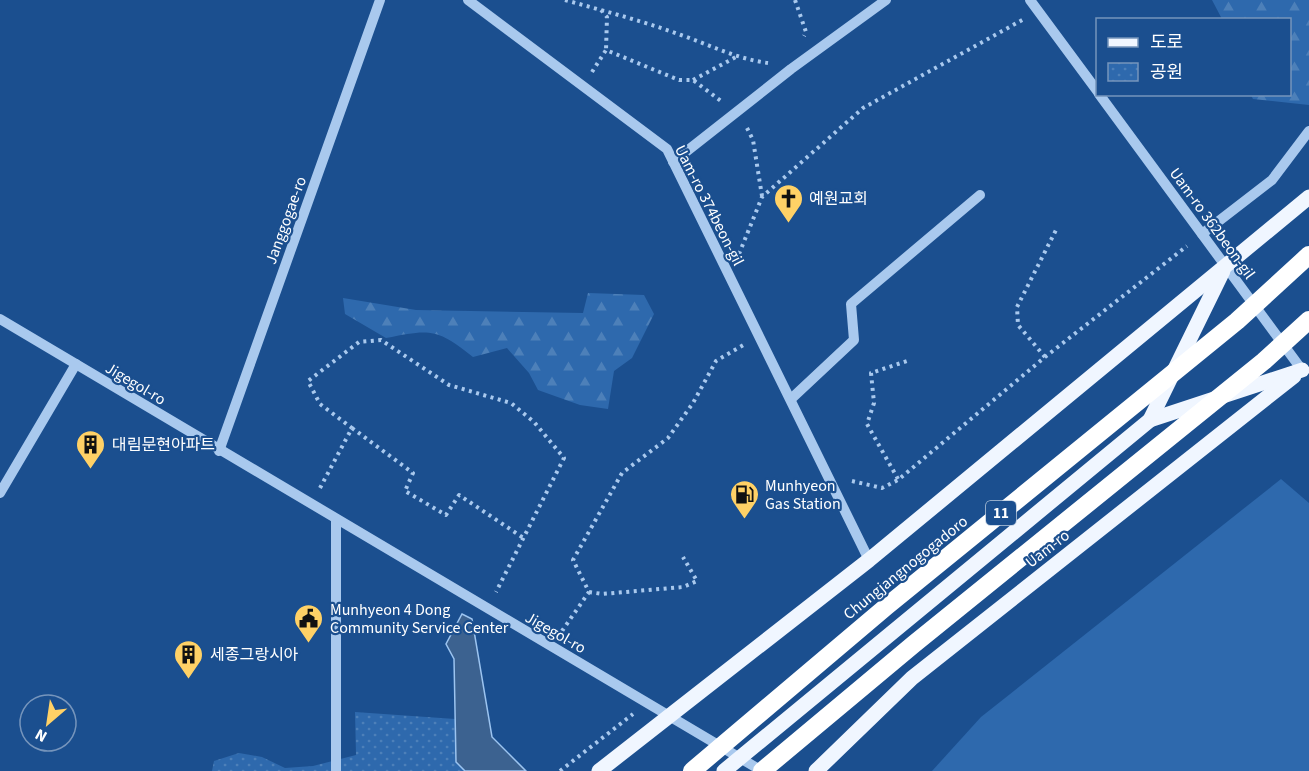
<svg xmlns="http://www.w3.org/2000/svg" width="1309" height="771" viewBox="0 0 1309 771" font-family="'Source Sans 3','Noto Sans KR',sans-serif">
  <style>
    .grass { fill: #2e69ad }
    .forest { fill: url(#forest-firs) }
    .park { fill: url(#park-dots) }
    .water { fill: #3c6290; stroke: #9cc4f0; stroke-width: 1.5 }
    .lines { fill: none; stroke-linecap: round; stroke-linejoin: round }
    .path { stroke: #a9c9ee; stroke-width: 4; stroke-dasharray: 3 4.5; stroke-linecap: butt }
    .minor { stroke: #a9c9ee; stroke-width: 10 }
    .major { stroke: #f0f6ff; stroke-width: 15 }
    .highway-bridge { stroke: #fff; stroke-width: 18 }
    .labels { text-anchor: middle; stroke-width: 4.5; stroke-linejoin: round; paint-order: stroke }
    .shield { fill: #1b4f8f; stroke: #bbcadd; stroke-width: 1.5 }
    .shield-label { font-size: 15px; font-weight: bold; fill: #fff }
    .poi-label { font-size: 16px; fill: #fff; stroke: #1b4f8f; text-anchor: start }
    .street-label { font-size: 16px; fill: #fff; stroke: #1b4f8f }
  </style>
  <defs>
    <pattern id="forest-firs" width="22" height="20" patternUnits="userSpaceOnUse" patternTransform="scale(1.5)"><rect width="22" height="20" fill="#2e69ad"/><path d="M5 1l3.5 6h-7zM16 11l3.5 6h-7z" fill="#4d80b9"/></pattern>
    <pattern id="park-dots" width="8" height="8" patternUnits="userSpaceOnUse" patternTransform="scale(1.5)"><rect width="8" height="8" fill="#2e69ad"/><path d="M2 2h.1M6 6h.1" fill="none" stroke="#4d80b9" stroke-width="1.8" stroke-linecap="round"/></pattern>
  </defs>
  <rect width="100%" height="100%" fill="#1b4f8f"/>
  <path class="grass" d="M1281 479 1309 503V771H932L981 717Z"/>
  <g class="forest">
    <path d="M1212 0H1309V105L1253 99 1251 95 1290 94V20L1222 19Z"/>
    <path d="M588 293 644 295 654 314 632 358 614 371 608 409 580 405 538 390 529 373 507 348 473 357C437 328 430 329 386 338L345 314 343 298 416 310 583 313Z"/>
  </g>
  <path class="park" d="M355 712 455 719 456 762 465 771H212L214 761 239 753 262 757 285 768 313 766 356 755Z"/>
  <path class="water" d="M462 614 472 619 492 737 526 771H465L456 762 454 659 446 644Z"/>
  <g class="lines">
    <g class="path">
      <path d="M565 0C604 11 643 21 681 35 710 45 737 59 768 63"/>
      <path d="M795 0 806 32 804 36"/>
      <path d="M601 10 607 17 606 50"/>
      <path d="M592 72 606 50 679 80H693L721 101"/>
      <path d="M693 80 736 57"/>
      <path d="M747 128 753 140 762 196"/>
      <path d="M739 254 762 197 863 108 1024 19"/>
      <path d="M1045 357 1018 325 1017 307 1057 228"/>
      <path d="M352 428 413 473 405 491 446 515 459 495 525 539"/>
      <path d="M898 479 867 424 874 403 871 373 907 361"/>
      <path d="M852 481 882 488 898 480 1045 357 1187 246"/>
      <path d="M320 488 352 428 320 404 308 381 359 342 381 340 449 385 511 403 534 422 564 458 496 592"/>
      <path d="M589 592 602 594 683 587 697 581 683 557"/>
      <path d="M562 631 589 592 573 560 622 473 668 438 693 403 716 361 745 344"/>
      <path d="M560 771 633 714"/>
    </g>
    <g class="minor">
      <path d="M468 0 667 149 869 560"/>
      <path d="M1030 0 1098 92"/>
      <path d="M1099 94 1302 370"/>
      <path d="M673 162 791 69 886 0"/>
      <path d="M1202 234 1272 180 1309 131"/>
      <path d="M0 319 762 771"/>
      <path d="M791 399 854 340 851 304 980 195"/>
      <path d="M219 451 380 0"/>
      <path d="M0 493 76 364"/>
      <path d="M336 771V519"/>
    </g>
    <g class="major">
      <path d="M1150 420 1223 271"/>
      <path d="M599 771 869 560 1309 197"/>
      <path d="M724 771 1150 420 1302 370"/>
      <path d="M816 771 912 678 1294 376"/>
    </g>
    <g class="highway-bridge">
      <path d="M692 771 887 606 1237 321 1309 255"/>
      <path d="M762 771 914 644 1264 361 1309 320"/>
    </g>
  </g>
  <defs>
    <symbol id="church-pin" viewBox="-11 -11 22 30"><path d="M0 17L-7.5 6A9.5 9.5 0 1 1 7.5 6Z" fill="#ffd166" stroke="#1b4f8f"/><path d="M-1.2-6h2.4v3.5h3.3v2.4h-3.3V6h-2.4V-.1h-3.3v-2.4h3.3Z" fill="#111"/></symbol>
    <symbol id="building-pin" viewBox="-11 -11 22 30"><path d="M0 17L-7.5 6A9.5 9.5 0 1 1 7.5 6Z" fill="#ffd166" stroke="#1b4f8f"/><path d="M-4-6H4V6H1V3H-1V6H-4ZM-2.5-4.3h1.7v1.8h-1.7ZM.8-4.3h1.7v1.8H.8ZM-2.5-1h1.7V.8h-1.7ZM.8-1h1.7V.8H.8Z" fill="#111"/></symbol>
    <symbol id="fuel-pin" viewBox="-11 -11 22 30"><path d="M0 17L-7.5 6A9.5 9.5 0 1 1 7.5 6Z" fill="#ffd166" stroke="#1b4f8f"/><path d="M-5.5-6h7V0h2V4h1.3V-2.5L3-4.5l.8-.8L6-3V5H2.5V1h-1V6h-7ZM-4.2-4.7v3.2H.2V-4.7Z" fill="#111"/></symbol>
    <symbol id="civic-pin" viewBox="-11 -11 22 30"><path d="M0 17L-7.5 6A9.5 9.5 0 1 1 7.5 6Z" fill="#ffd166" stroke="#1b4f8f"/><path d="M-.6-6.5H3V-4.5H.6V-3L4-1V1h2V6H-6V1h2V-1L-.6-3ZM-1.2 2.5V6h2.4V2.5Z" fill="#111"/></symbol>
  </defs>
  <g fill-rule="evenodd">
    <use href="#church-pin" x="772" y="182" width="33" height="45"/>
    <use href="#building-pin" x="74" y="428" width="33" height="45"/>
    <use href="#fuel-pin" x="728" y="478" width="33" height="45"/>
    <use href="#civic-pin" x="292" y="602" width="33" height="45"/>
    <use href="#building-pin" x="172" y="638" width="33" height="45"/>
  </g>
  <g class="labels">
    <rect class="shield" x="986" y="501" width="30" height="24" rx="4.5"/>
    <g class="shield-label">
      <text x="1001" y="518">11</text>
    </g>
    <g class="poi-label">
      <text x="809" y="204">예원교회</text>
      <text x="112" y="450">대림문현아파트</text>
      <text x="765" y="491">Munhyeon<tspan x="765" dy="18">Gas Station</tspan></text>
      <text x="330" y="615">Munhyeon 4 Dong<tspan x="330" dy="18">Community Service Center</tspan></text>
      <text x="210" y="660">세종그랑시아</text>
    </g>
    <g class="street-label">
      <text transform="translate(710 205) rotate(63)" y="6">Uam-ro 374beon-gil</text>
      <text transform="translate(285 220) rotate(-70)" y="6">Janggogae-ro</text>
      <text transform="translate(1213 223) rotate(54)" y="6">Uam-ro 362beon-gil</text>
      <text transform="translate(136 383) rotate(31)" y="6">Jigegol-ro</text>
      <text transform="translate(1047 548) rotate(-38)" y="6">Uam-ro</text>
      <text transform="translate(905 567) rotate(-39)" y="6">Chungjangnogogadoro</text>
      <text transform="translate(556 632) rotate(30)" y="6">Jigegol-ro</text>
    </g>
  </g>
  <rect x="1096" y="18" width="195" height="78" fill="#1b4f8f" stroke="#7695bc" stroke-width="1.5"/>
  <rect x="1108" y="38" width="30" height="9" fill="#f0f6ff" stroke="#7695bc" stroke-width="1.5"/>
  <text x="1150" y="48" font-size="18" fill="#ffffff">도로</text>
  <rect x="1108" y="63" width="30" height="18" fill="url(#park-dots)" stroke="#7695bc" stroke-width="1.5"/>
  <text x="1150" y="78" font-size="18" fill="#ffffff">공원</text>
  <g transform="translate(48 723) rotate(209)"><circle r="28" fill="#1b4f8f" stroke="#7695bc" stroke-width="1.5"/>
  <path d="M0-4.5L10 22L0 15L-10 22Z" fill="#ffd166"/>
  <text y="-9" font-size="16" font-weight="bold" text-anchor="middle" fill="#ffffff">N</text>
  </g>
</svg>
